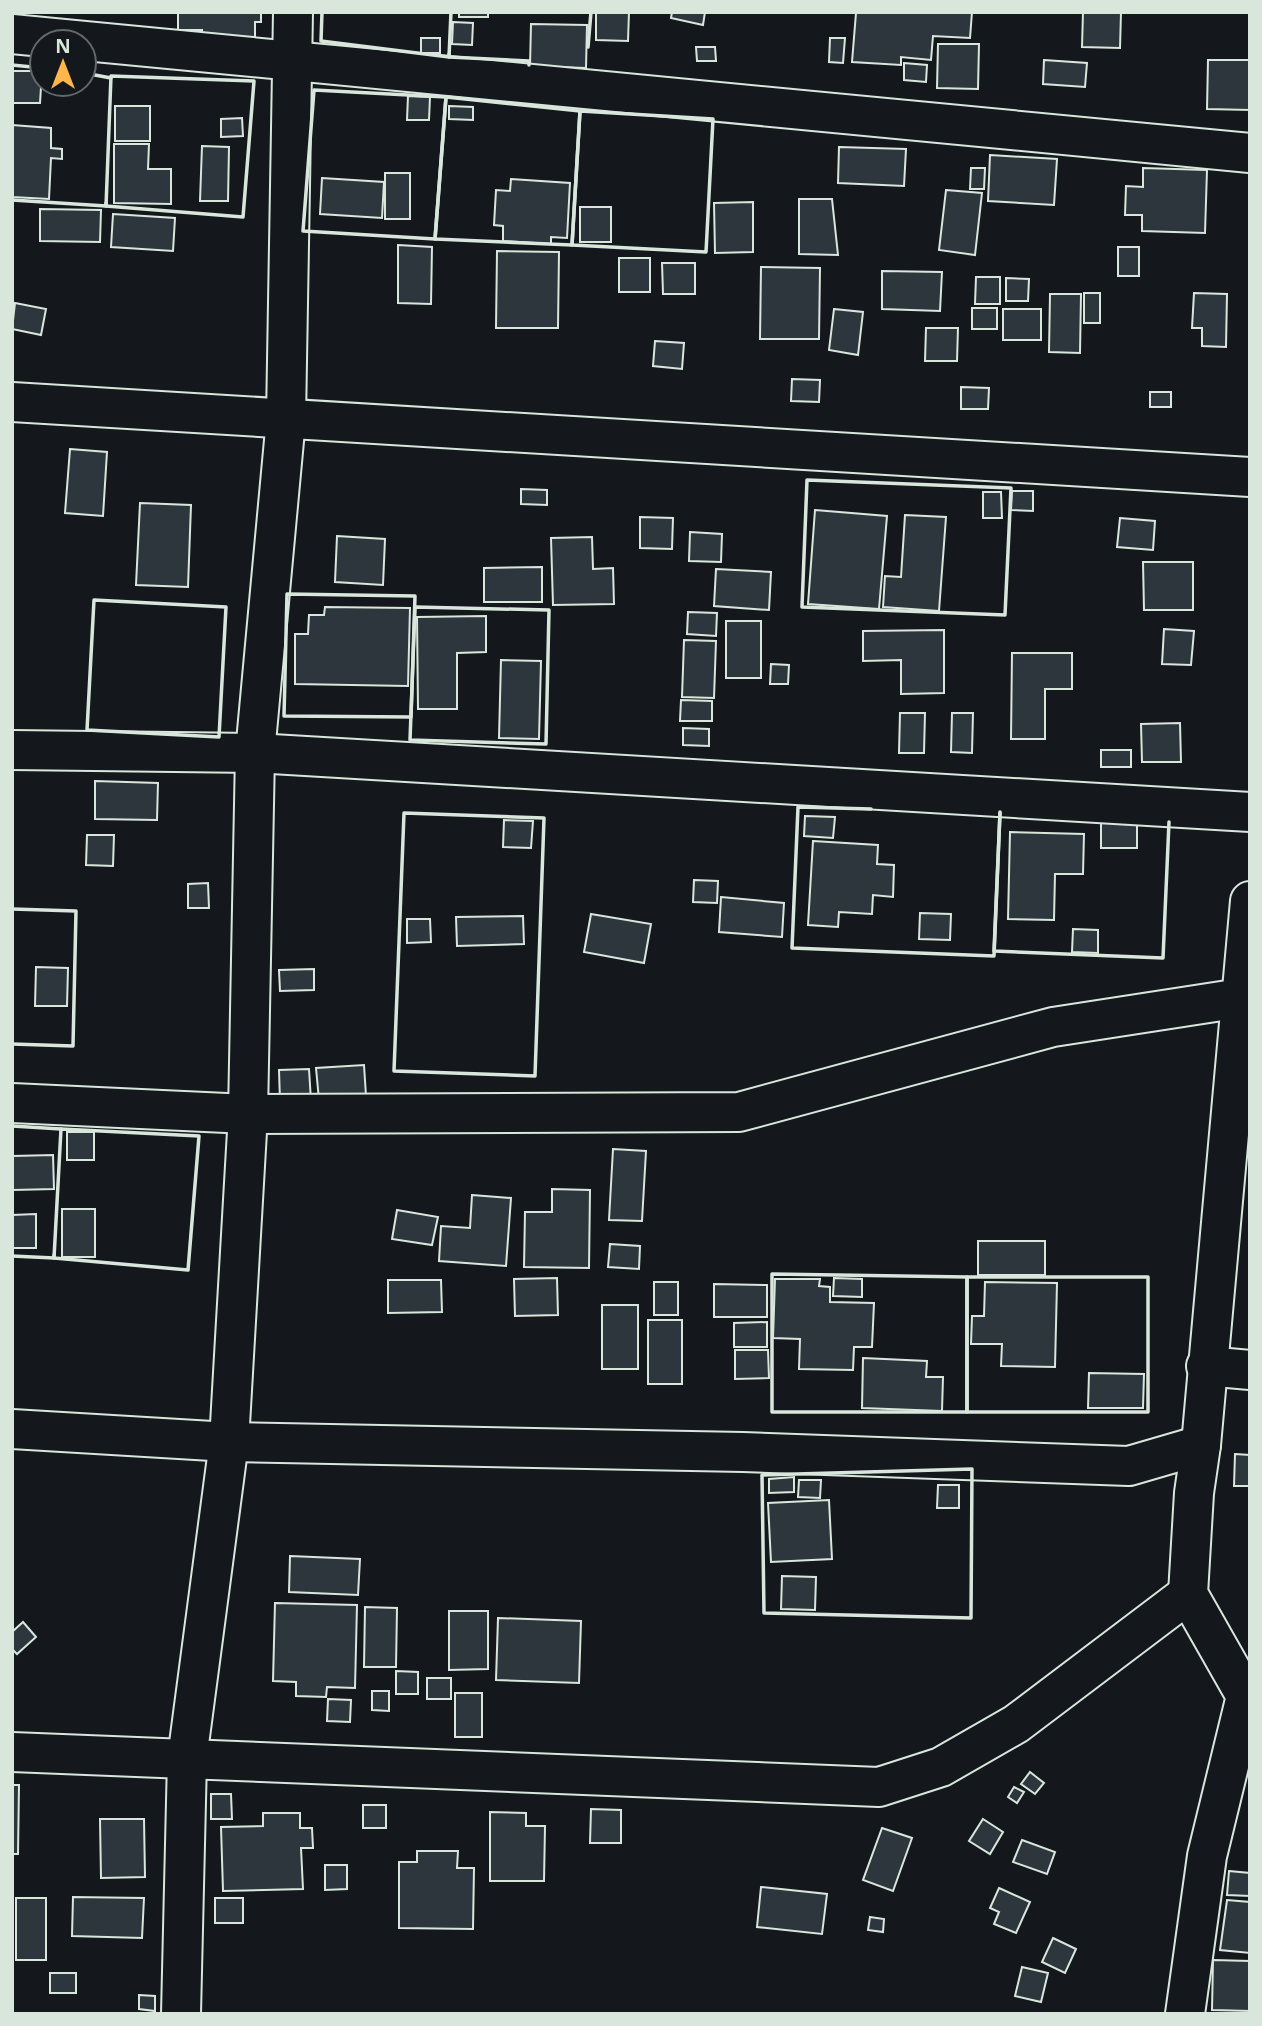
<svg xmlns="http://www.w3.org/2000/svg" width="1262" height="2026" viewBox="0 0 1262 2026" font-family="'Open Sans',sans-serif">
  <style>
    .building { fill: #2c363c; stroke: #d8e6dc; stroke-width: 2 }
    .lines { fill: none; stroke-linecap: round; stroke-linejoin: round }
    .minor-casing { stroke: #d8e6dc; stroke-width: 42 }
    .minor { stroke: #14181c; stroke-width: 38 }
    .wall { stroke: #d8e6dc; stroke-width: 3.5 }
  </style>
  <rect width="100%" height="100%" fill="#14181c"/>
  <g class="building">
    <path d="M178 12H261V22H255V39H202V30H178Z"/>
    <rect x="459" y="12" width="29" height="5"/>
    <path d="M596 12H629L628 41 596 40Z"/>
    <path d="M672 12H705L703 25 671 18Z"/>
    <path d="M863 12H972L970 38 933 36 931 60 901 57V65L852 62 856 13Z"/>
    <path d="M1083 12H1121L1120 48 1082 47Z"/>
    <path d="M453 22 473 23 472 45 452 44Z"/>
    <path d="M531 24 587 25 586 68 530 66Z"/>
    <rect x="421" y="38" width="19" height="15"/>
    <path d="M830 38H845L843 63 829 62Z"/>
    <path d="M938 44H979L978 89 937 88Z"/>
    <path d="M696 47H715L716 61H697Z"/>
    <path d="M1044 60 1087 63 1085 87 1043 84Z"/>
    <path d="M1208 60H1250V110L1207 109Z"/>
    <path d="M904 63 927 65 926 82 904 80Z"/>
    <path d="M12 71H42L40 103H12Z"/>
    <path d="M408 96 430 97 429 120H407Z"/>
    <rect x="115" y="106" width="35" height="35"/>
    <path d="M449 106 473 107V120L449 119Z"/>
    <path d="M242 118 243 136 221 137V119Z"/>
    <path d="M12 125 51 128V148L62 149V159L51 158 49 199 12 197Z"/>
    <path d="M114 144H149L148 169H171V204L114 203Z"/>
    <path d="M202 146 229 147 228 201H200Z"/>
    <path d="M839 147 906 149 904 186 838 183Z"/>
    <path d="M990 155 1057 159 1054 205 988 201Z"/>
    <path d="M971 168H985L984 189H970Z"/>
    <path d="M1143 168 1207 170 1205 233 1142 231V215H1125L1126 186 1143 187Z"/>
    <rect x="385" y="173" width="25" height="46"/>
    <path d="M322 178 384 182 382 218 320 214Z"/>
    <path d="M511 179 570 183 567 238 551 237V244L503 241V226L494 225 496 190 510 191Z"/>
    <path d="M946 190 982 193 975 255 939 250Z"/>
    <path d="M799 199H832L838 255 799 254Z"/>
    <path d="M753 202V252L715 253 714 203Z"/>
    <rect x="580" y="207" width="31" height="35"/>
    <path d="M40 209 101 210 100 242 40 241Z"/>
    <path d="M113 214 175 218 173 251 111 247Z"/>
    <path d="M398 245 432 247 431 304 398 303Z"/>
    <rect x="1118" y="247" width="21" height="29"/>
    <path d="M497 251 559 252 558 328H496Z"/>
    <rect x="619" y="258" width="31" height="34"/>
    <path d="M662 263H695V294H663Z"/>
    <path d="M761 267 820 268 819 339H760Z"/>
    <path d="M882 271 942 272 940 311 882 309Z"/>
    <path d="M976 277H1000V304H975Z"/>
    <path d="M1006 278 1029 279 1028 301H1006Z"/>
    <rect x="1084" y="293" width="16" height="30"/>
    <path d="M1194 293 1227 294 1226 347 1202 346V328H1192Z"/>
    <path d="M1050 294H1081L1080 353 1049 352Z"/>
    <path d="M15 303 46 309 41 335 12 329Z"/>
    <rect x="972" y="308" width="25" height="21"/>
    <path d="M834 309 863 312 858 355 829 350Z"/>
    <rect x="1003" y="309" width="38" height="31"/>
    <path d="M926 328H958L957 361H925Z"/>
    <path d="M655 341 684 343 682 369 653 366Z"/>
    <path d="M792 379 820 380 819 402 791 401Z"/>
    <path d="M961 387 989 388 988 409H961Z"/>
    <rect x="1150" y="392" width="21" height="15"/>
    <path d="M70 449 107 452 103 516 65 513Z"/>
    <path d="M521 489 547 490V505L521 504Z"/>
    <path d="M1012 491H1033V511L1011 510Z"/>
    <path d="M983 492H1001L1002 518H983Z"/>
    <path d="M140 503 191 505 188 587 136 585Z"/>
    <path d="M815 510 887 516 879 609 808 604Z"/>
    <path d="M905 515 946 517 939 611 883 607 885 576 901 577Z"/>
    <path d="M640 517 673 518 672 549 640 548Z"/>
    <path d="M1120 518 1155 521 1153 550 1117 547Z"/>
    <path d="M690 532 722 534 721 562 689 561Z"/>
    <path d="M337 536 385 539 383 585 335 582Z"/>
    <path d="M592 537 593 569 613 568 614 604 553 605 551 538Z"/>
    <path d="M1143 562H1193V610H1144Z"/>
    <path d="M542 567V602H484V568Z"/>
    <path d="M716 569 771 572 769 610 714 606Z"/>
    <path d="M325 607 410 608 408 686 295 684V634H308L309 615H324Z"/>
    <path d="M688 612 717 613 716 636 687 634Z"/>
    <path d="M486 616V652L457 653V709H418L417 617Z"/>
    <rect x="726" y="621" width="35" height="57"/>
    <path d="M1164 629 1194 631 1191 665 1162 664Z"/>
    <path d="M944 630V693L901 694V660L863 661V631Z"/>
    <path d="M684 640 716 641 714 698 682 697Z"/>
    <path d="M1012 653H1072V689H1045V739H1011Z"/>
    <path d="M501 660 541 661 539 739 499 738Z"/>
    <path d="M771 664 789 665 788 684H770Z"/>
    <path d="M681 700 712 701V721H680Z"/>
    <path d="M900 713H925L924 753H899Z"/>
    <path d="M952 713H973L972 753 951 752Z"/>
    <path d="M1180 723 1181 762H1142L1141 724Z"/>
    <path d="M683 728 709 729V746L683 745Z"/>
    <rect x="1101" y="750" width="30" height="17"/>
    <path d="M95 781 158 783 157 820 95 819Z"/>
    <path d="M805 816 835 817 833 838 804 836Z"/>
    <path d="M504 820 533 821 531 848 503 847Z"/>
    <rect x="1101" y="821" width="36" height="27"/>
    <path d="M1010 832 1084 834 1083 874H1055L1054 920 1008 919Z"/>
    <path d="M87 835H114L113 866 86 865Z"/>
    <path d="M813 841 878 845 877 864 894 865 893 897 873 895 872 914 839 912 838 927 808 925Z"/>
    <path d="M694 880 718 881 717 903 693 902Z"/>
    <path d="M208 883 209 908H188V884Z"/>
    <path d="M721 897 784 903 782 937 719 932Z"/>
    <path d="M920 913 951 914 950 940 919 939Z"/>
    <path d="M591 914 651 924 644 963 584 952Z"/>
    <path d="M523 916 524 944 457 946 456 917Z"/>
    <path d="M407 919H430L431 942 407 943Z"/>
    <path d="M1073 929 1098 930V953L1072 952Z"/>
    <path d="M36 967 68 968 67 1006H35Z"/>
    <path d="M314 969V990L280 991 279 970Z"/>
    <path d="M364 1065 366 1096 319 1100 316 1068Z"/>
    <path d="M309 1069 311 1101H280L279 1070Z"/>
    <rect x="67" y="1132" width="27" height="28"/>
    <path d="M613 1149 646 1151 642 1221 609 1220Z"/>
    <path d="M53 1155 54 1189 13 1190V1156Z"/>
    <path d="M552 1189 590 1190 589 1268 524 1267 525 1212H552Z"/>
    <path d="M472 1195 511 1198 506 1266 439 1261 441 1226 470 1228Z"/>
    <rect x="62" y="1209" width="33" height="48"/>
    <path d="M397 1210 438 1217 432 1245 392 1239Z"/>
    <path d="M36 1214V1248H12V1215Z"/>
    <rect x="978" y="1241" width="67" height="34"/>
    <path d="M610 1244 640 1246 639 1269 608 1267Z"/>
    <path d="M557 1278 558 1315 515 1316 514 1279Z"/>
    <path d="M834 1278 862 1279V1297L833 1296Z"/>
    <path d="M775 1279H820L819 1286 830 1287V1302L874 1303 872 1347H854L853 1370 799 1369 800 1339 773 1338Z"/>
    <path d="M388 1280H441L442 1312 388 1313Z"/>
    <rect x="654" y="1282" width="24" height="33"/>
    <path d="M985 1282 1057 1283 1055 1367 1001 1366 1002 1344H971L972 1316H984Z"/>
    <path d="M714 1284 767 1285V1317H714Z"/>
    <rect x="602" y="1305" width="36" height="64"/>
    <rect x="648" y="1320" width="34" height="64"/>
    <path d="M767 1322V1347H734V1323Z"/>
    <path d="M735 1350H768L769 1378 735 1379Z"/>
    <path d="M863 1358 927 1361 926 1377H943L942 1411 862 1408Z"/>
    <path d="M1089 1373 1144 1374 1143 1408H1088Z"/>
    <path d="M1235 1454 1250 1455V1486H1234Z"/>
    <path d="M794 1477V1492L769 1493V1479Z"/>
    <path d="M799 1480H821L820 1498 798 1497Z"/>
    <path d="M938 1485H959V1508H937Z"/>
    <path d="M829 1500 832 1559 771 1562 768 1503Z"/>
    <path d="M290 1556 360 1559 358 1595 289 1592Z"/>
    <path d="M782 1576 816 1577 815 1610 781 1609Z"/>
    <path d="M275 1603 357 1605 355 1688 327 1687 326 1697 296 1696V1682L273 1681Z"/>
    <path d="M365 1607 397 1608 396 1667H364Z"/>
    <path d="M449 1611H488V1669L449 1670Z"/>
    <path d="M498 1618 581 1621 579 1683 496 1680Z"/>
    <path d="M23 1622 36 1637 17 1654 12 1649V1632Z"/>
    <path d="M396 1671 418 1672V1694H396Z"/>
    <rect x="427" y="1678" width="24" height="21"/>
    <path d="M372 1691H389V1711L372 1710Z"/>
    <rect x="455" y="1693" width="27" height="44"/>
    <path d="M328 1699 351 1700 350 1722 327 1721Z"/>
    <path d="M1030 1772 1044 1783 1035 1794 1021 1784Z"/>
    <path d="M12 1785H19L18 1854H12Z"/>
    <path d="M1014 1787 1024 1792 1017 1803 1008 1797Z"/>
    <path d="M211 1794H231L232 1819H211Z"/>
    <rect x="363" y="1805" width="23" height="23"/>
    <path d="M591 1809 621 1810V1843H590Z"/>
    <path d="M490 1812 526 1813V1826H545L544 1881H490Z"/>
    <path d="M263 1813H300V1828H312L313 1848H301L303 1889 223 1891 221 1827 263 1826Z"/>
    <path d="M100 1819H144L145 1877 101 1878Z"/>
    <path d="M983 1819 1003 1832 990 1854 969 1841Z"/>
    <path d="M882 1828 912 1838 893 1891 863 1880Z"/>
    <path d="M1022 1840 1055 1852 1047 1874 1013 1862Z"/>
    <path d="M417 1851H458L457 1868H474L473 1929 399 1928V1862H417Z"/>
    <path d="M325 1865H347V1889L325 1890Z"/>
    <path d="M1229 1871 1250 1873V1896L1227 1895Z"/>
    <path d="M761 1887 827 1894 822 1934 757 1927Z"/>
    <path d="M999 1888 1030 1902 1016 1933 994 1924 999 1912 990 1908Z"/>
    <path d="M73 1897 144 1898 142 1938 72 1936Z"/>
    <rect x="16" y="1898" width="30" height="62"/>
    <rect x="215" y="1898" width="28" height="25"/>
    <path d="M1227 1900 1250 1902V1953L1220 1950Z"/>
    <path d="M870 1917 884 1919 883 1932 868 1930Z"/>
    <path d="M1053 1938 1076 1949 1065 1973 1042 1962Z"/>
    <path d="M1213 1960 1250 1961V2011L1212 2010Z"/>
    <path d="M1022 1967 1048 1973 1041 2002 1015 1996Z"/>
    <rect x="50" y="1973" width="26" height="20"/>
    <path d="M139 1995 155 1996V2011L139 2009Z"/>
  </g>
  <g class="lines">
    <defs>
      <g id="minor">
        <path d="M12 34 1250 153"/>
        <path d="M12 402 1250 477"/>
        <path d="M12 750 255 753 1250 812"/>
        <path d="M12 1103 248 1114 739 1112 1053 1027 1241 998"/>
        <path d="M1206 1366 1250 1370"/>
        <path d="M12 1429 229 1442 743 1452 1129 1466 1201 1445"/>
        <path d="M12 1752 879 1787 941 1767 1016 1724 1188 1594"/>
        <path d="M181 2014 187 1759 229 1442 248 1114 255 753 286 419 293 12"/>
        <path d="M1185 2014 1207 1856 1246 1696 1188 1594 1194 1493 1201 1445 1250 901"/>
      </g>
    </defs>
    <use href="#minor" class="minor-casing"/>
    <use href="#minor" class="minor"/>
    <g class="wall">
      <path d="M322 12 321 41 449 57V54"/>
      <path d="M451 12 449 57 529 61V65"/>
      <path d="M588 47 591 12"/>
      <path d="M12 65 42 68"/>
      <path d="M84 73 111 78"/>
      <path d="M111 76 254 81 243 217 106 206Z"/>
      <path d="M314 90 446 97 435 239 303 231Z"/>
      <path d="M446 97 580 111 572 245 435 239Z"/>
      <path d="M580 111 713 119 706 252 572 245Z"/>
      <path d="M12 200 106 206V203"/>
      <path d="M807 480 1011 488 1005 615 802 607Z"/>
      <path d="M287 594 415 596 411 717 284 716Z"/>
      <path d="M94 600 226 607 219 737 87 730Z"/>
      <path d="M415 607 549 610 546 744 410 740Z"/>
      <path d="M871 809 798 807 792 948 994 956 1000 813"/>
      <path d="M1000 812 994 951 1163 958 1169 822"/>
      <path d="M404 813 544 818 535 1076 394 1071Z"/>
      <path d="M12 909 76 911 73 1046 12 1044"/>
      <path d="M12 1126 61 1129"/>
      <path d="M61 1129 199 1136 188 1270 54 1258Z"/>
      <path d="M12 1256 54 1258V1255"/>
      <path d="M772 1274 967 1277V1412H772Z"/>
      <rect x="967" y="1277" width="181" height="135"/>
      <path d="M972 1469 971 1618 764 1613 762 1475Z"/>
    </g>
  </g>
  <rect width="1262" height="2026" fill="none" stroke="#d8e6dc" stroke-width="28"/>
  <g transform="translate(63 63)"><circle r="33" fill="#14181c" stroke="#626a69" stroke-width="2"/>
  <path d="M0-5L12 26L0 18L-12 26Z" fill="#ffb74d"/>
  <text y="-10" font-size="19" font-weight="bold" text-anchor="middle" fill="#d8e6dc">N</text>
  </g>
</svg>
